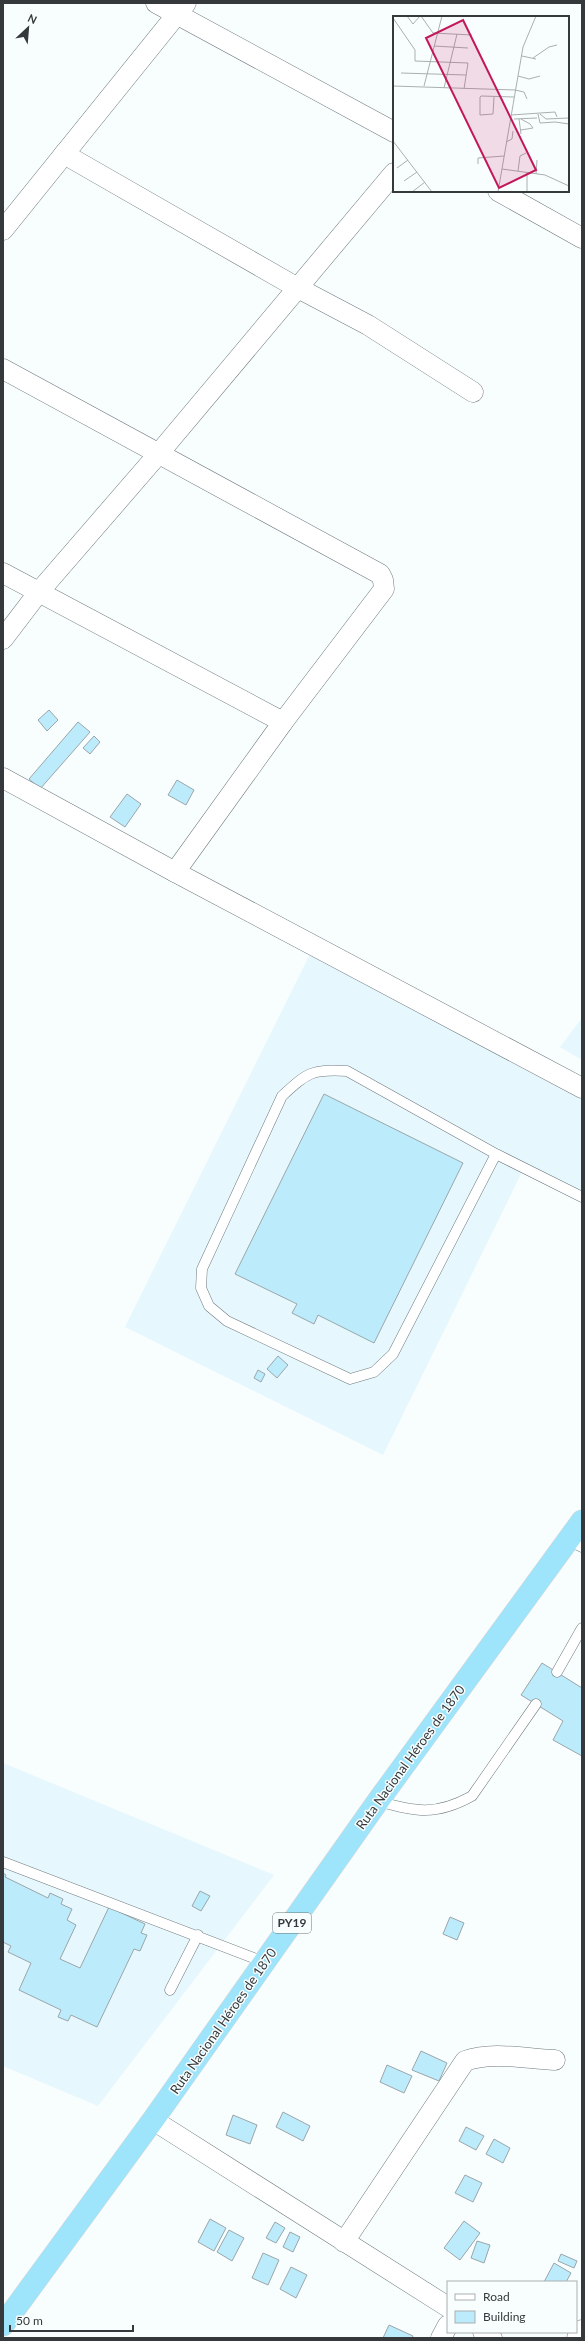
<svg xmlns="http://www.w3.org/2000/svg" width="585" height="2341" viewBox="0 0 585 2341" font-family="Lato,sans-serif">
  <style>
    .built { fill: #e6f7fd }
    .building { fill: #bcecfc; stroke: #9ba6aa }
    .lines { fill: none; stroke-linecap: round; stroke-linejoin: round }
    .service-casing { stroke: #707b7f; stroke-width: 11 }
    .minor-casing { stroke: #707b7f; stroke-width: 21 }
    .trunk-casing { stroke: #d7d7d8; stroke-width: 23 }
    .service { stroke: #fff; stroke-width: 10 }
    .minor { stroke: #fff; stroke-width: 20 }
    .trunk { stroke: #9ee4fb; stroke-width: 22 }
    .labels { text-anchor: middle; stroke-width: 3; stroke-linejoin: round; paint-order: stroke }
    .shield { fill: #f8fdfe; stroke: #707476; stroke-width: 1 }
    .shield-label { font-size: 12px; font-weight: bold; fill: #35393b }
    .street-label { font-size: 13px; fill: #35393b; stroke: #f8fdfe }
    .inset-road { fill: none; stroke: #aaafb0; stroke-width: 1 }
    .view { fill: #c2185b; fill-opacity: 0.15; stroke: #c2185b; stroke-width: 2 }
    .inset-edge { fill: none; stroke: #35393b; stroke-width: 2 }
  </style>
  <rect width="100%" height="100%" fill="#f8fdfe"/>
  <g class="built">
    <path d="M311 952 582 1095V1201L523 1170 383 1455 125 1327Z"/>
    <path d="M582 1018V1060L560 1047Z"/>
    <path d="M3 1763 274 1875 98 2106 3 2066Z"/>
  </g>
  <g class="building">
    <path d="M49 710 58 720 47 731 38 720Z"/>
    <path d="M78 722 90 732 40 789 29 779Z"/>
    <path d="M94 736 100 742 90 754 83 748Z"/>
    <path d="M177 780 194 790 186 805 168 795Z"/>
    <path d="M127 794 141 804 125 827 110 817Z"/>
    <path d="M324 1094 463 1163 374 1343 318 1315 314 1324 292 1313 297 1304 235 1274Z"/>
    <path d="M278 1356 288 1365 277 1378 267 1369Z"/>
    <path d="M258 1370 265 1374 261 1382 254 1378Z"/>
    <path d="M542 1663 582 1688V1756L553 1740 563 1721 521 1695Z"/>
    <path d="M3 1873 6 1875 5 1877 48 1898 50 1893 63 1899 61 1904 72 1909 67 1920 76 1925 60 1959 80 1968 109 1907 145 1924 141 1933 147 1935 140 1951 134 1949 97 2027 71 2015 68 2021 58 2017 61 2010 19 1990 31 1963 8 1952 11 1946 3 1942Z"/>
    <path d="M200 1891 210 1896 201 1911 192 1906Z"/>
    <path d="M450 1917 464 1923 457 1940 443 1934Z"/>
    <path d="M421 2051 447 2063 439 2081 412 2070Z"/>
    <path d="M387 2065 412 2076 404 2093 380 2082Z"/>
    <path d="M283 2112 310 2126 303 2141 276 2127Z"/>
    <path d="M233 2115 257 2125 250 2144 226 2135Z"/>
    <path d="M466 2127 484 2136 476 2150 459 2141Z"/>
    <path d="M494 2139 510 2148 503 2163 486 2154Z"/>
    <path d="M465 2175 482 2183 473 2202 455 2193Z"/>
    <path d="M210 2219 226 2228 214 2251 198 2242Z"/>
    <path d="M464 2221 480 2233 460 2260 444 2248Z"/>
    <path d="M275 2222 285 2228 276 2243 266 2238Z"/>
    <path d="M229 2230 244 2238 232 2261 217 2252Z"/>
    <path d="M290 2232 300 2237 293 2252 283 2247Z"/>
    <path d="M477 2241 490 2245 484 2263 471 2258Z"/>
    <path d="M263 2253 279 2260 268 2285 252 2278Z"/>
    <path d="M561 2254 577 2261 574 2268 558 2261Z"/>
    <path d="M554 2263 571 2273 566 2282H544Z"/>
    <path d="M291 2267 307 2275 296 2298 280 2289Z"/>
    <path d="M389 2325 413 2336 412 2338H383Z"/>
  </g>
  <g class="lines">
    <defs>
      <g id="service">
        <path d="M496 1154 393 1354 374 1372 350 1379 227 1321 209 1306 201 1288 202 1269 282 1096C308 1072 312 1069 347 1071L496 1154 582 1197"/>
        <path d="M568 1540 582 1547"/>
        <path d="M557 1672 582 1628"/>
        <path d="M378 1801C415 1812 436 1816 472 1796L536 1704"/>
        <path d="M3 1862 264 1962"/>
        <path d="M170 1990 198 1935"/>
      </g>
      <g id="minor">
        <path d="M156 3 394 132"/>
        <path d="M64 154 296 287 368 325 473 392"/>
        <path d="M498 191 582 238"/>
        <path d="M3 230 186 3"/>
        <path d="M3 369 380 574 383 580 384 589 283 722 175 872"/>
        <path d="M3 573 283 722"/>
        <path d="M3 639 38 593 160 452 394 173"/>
        <path d="M3 778 175 872 582 1088"/>
        <path d="M153 2120 448 2307"/>
        <path d="M344 2242 465 2061C492 2051 527 2059 555 2060"/>
        <path d="M483 2332 492 2338"/>
        <path d="M441 2338 448 2325"/>
        <path d="M577 2338 582 2330"/>
      </g>
      <path id="trunk" d="M3 2325 153 2120 378 1801 582 1521"/>
    </defs>
    <use href="#service" class="service-casing"/>
    <use href="#minor" class="minor-casing"/>
    <use href="#trunk" class="trunk-casing"/>
    <use href="#service" class="service"/>
    <use href="#minor" class="minor"/>
    <use href="#trunk" class="trunk"/>
  </g>
  <g class="labels">
    <rect class="shield" x="273" y="1913" width="38" height="20" rx="3"/>
    <g class="shield-label">
      <text x="292" y="1927">PY19</text>
    </g>
    <g class="street-label">
      <text transform="translate(410 1757) rotate(-54)" y="5">Ruta Nacional Héroes de 1870</text>
      <text transform="translate(223 2021) rotate(-55)" y="5">Ruta Nacional Héroes de 1870</text>
    </g>
  </g>
  <g transform="translate(393 16)">
    <rect width="176" height="176" fill="#f8fdfe"/>
    <path class="inset-road" d="M14 0 20 8 27 0M28 0 40 17 79 19M0 2 22 34V45L75 47 71 73M41 30 75 32M129 40 143 43M140 42 156 31 164 29M8 57 73 59M125 60 136 63 147 60M0 70 122 74 131 76 134 83M31 70 49 0M51 72 64 18M101 81 100 98 87 99V81L88 80 121 81M145 98 147 107 162 106 176 108M147 98 153 103 176 102M118 99 162 96 164 101M121 103 144 102M126 103 128 118M128 114 140 112 137 108 128 103M0 125 39 176M113 126 119 123 120 115M85 148V142L111 140M4 152 15 144M109 153 152 159 176 170M125 155 127 140 133 137M134 156V176M143 158 144 144M11 165 24 156M19 176 32 166M105 176 130 31 143 0"/>
    <path class="view" d="M70 4 143 154 106 172 33 22Z"/>
    <rect width="176" height="176" class="inset-edge"/>
  </g>
  <rect width="585" height="2341" fill="none" stroke="#35393b" stroke-width="8"/>
  <rect x="447" y="2281" width="130" height="52" fill="#f8fdfe" stroke="#aaafb0"/>
  <rect x="455" y="2294" width="20" height="6" fill="#ffffff" stroke="#aaafb0"/>
  <text x="483" y="2301" font-size="12" fill="#35393b">Road</text>
  <rect x="455" y="2311" width="20" height="12" fill="#bcecfc" stroke="#aaafb0"/>
  <text x="483" y="2321" font-size="12" fill="#35393b">Building</text>
  <g transform="translate(28 28) rotate(26)" stroke="#f8fdfe" stroke-width="3" paint-order="stroke">
  <path d="M0-3L7 15L0 10L-7 15Z" fill="#35393b"/>
  <text y="-6" font-size="11" font-weight="bold" text-anchor="middle" fill="#35393b">N</text>
  </g>
  <path d="M10 2325v6h123v-6" fill="none" stroke="#35393b" stroke-width="2"/>
  <text x="16" y="2325" font-size="12" fill="#35393b" stroke="#f8fdfe" stroke-width="3" paint-order="stroke">50 m</text>
</svg>
